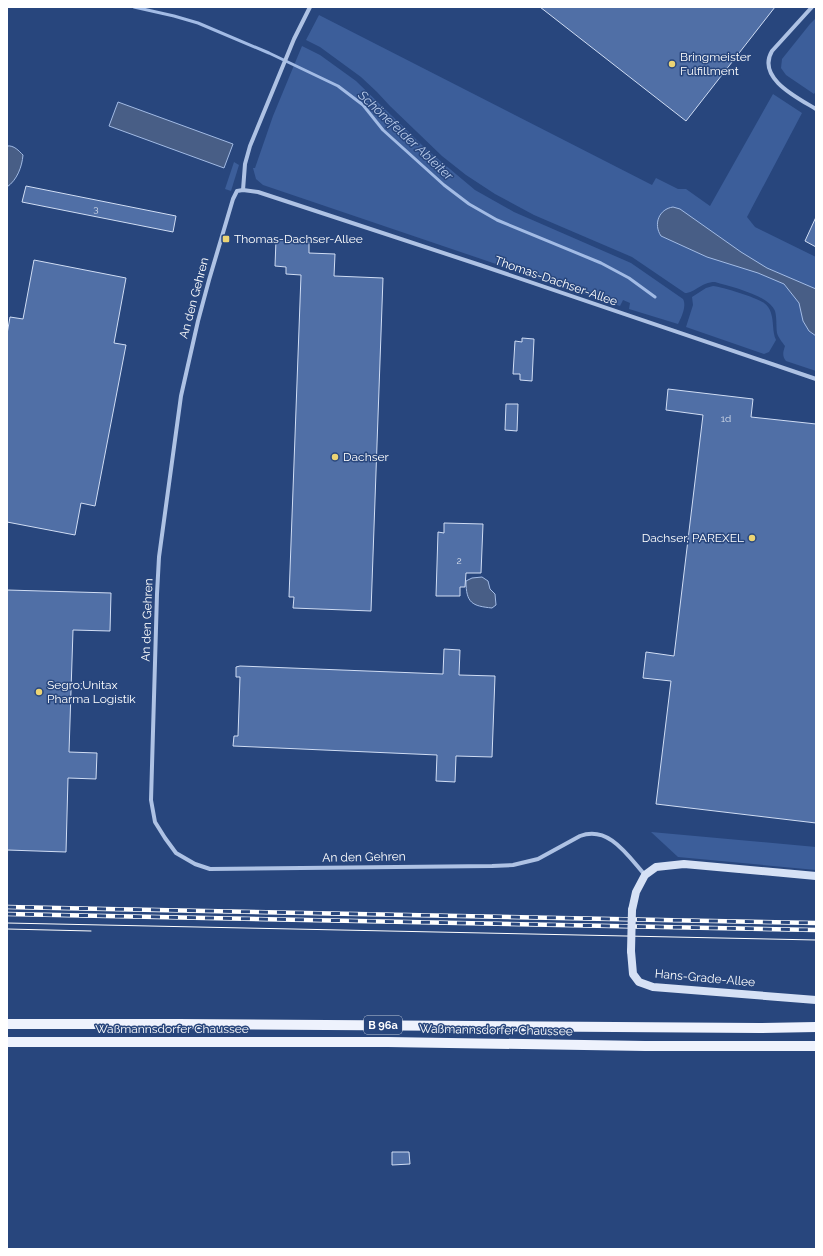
<svg xmlns="http://www.w3.org/2000/svg" width="823" height="1256" viewBox="0 0 823 1256" font-family="Raleway,sans-serif">
  <style>
    .green { fill: #3c5e9a }
    .water { fill: #485e86; stroke: #a2bbe5 }
    .lines { fill: none; stroke-linecap: round; stroke-linejoin: round }
    .stream { stroke: #a2bbe5; stroke-width: 3 }
    .building { fill: #506fa6; stroke: #d0ddf4 }
    .street { stroke: #aec2e4; stroke-width: 4 }
    .secondary { stroke: #d6e1f5; stroke-width: 8 }
    .primary { stroke: #eef2fd; stroke-width: 10 }
    .tram { stroke: #fff; stroke-width: 1 }
    .rail-casing { stroke: #fff; stroke-width: 4.5 }
    .rail { stroke: #28467d; stroke-width: 3; stroke-dasharray: 9; stroke-linecap: butt }
    .secondary-bridge { stroke: #d6e1f5; stroke-width: 8 }
    .poi-dot { fill: #ecd474; stroke: #28467d; stroke-width: 1.5 }
    .labels { text-anchor: middle; stroke-width: 3; stroke-linejoin: round; paint-order: stroke }
    .number-label { font-size: 10px; fill: #d3dbe9 }
    .shield { fill: #28467d; stroke: #bec8d8; stroke-width: 1 }
    .shield-label { font-size: 11px; font-weight: bold; fill: #fff }
    .poi-label { font-size: 12px; fill: #fff; stroke: #28467d; text-anchor: start }
    .street-label { font-size: 12px; fill: #fff; stroke: #28467d }
    .water-label { font-size: 13px; font-style: italic; fill: #b9ccec; stroke: #28467d }
  </style>
  <rect width="100%" height="100%" fill="#28467d"/>
  <g class="green">
    <path d="M319 15 652 185 656 178 678 189H686L710 206 773 94 802 113 747 217 755 227 816 257V371L786 361C782 356 783 352 785 346 782 342 778 337 777 333 776 326 777 318 775 311 769 295 731 287 715 282 701 282 695 293 685 293L632 257 534 215 495 194 466 175 442 156 390 106 377 92 361 77 320 47 306 40Z"/>
    <path d="M816 18V91L814 94 786 75 781 68 782 59 810 24Z"/>
    <path d="M302 46 320 55 356 81 426 149 475 190 514 212 631 263 683 299C687 306 681 318 678 324L629 309 630 303 623 300 620 306 263 185 256 179 253 168H255L273 116Z"/>
    <path d="M234 162 239 165 231 191 225 189Z"/>
    <path d="M713 286C723 287 755 297 764 303 767 305 770 309 771 313 774 322 772 331 776 340L769 352 764 354 686 327 693 305 692 297 706 288Z"/>
    <path d="M651 832 816 847V870L678 857Z"/>
  </g>
  <g class="water">
    <path d="M118 102 233 144 224 168 109 126Z"/>
    <path d="M7 146C14 145 19 151 23 155 22 167 17 180 7 187Z"/>
    <path d="M673 207 680 209 741 252 767 268 816 289V336L809 331 803 321 799 303 784 284 758 273 707 257 661 236C653 224 659 209 673 207Z"/>
    <path d="M482 577 488 581 490 589 495 594 496 605 492 608C472 606 466 603 466 581L472 578Z"/>
  </g>
  <g class="lines">
    <path class="stream" d="M134 7 174 16 198 23 269 53 338 86 363 105 383 130 444 185 469 204 497 220 601 263 629 278 655 297"/>
  </g>
  <g class="building">
    <path d="M540 7H775L686 121Z"/>
    <path d="M26 186 176 216 173 232 22 202Z"/>
    <path d="M816 217V247L805 241Z"/>
    <path d="M276 240 309 242V253L335 254 334 276 383 278 371 611 293 608 294 597H289L301 275 286 274V267L275 266Z"/>
    <path d="M34 260 126 278 114 343 126 345 95 506 81 503 75 535 7 522V334L10 317 23 319Z"/>
    <path d="M522 338 534 339 532 381 520 380V374H513L515 341 522 342Z"/>
    <path d="M668 389 753 399 751 417 816 424V823L656 804 671 681 643 678 646 652 674 656 703 415 666 410Z"/>
    <path d="M506 404H518L517 431 505 430Z"/>
    <path d="M444 523 483 524 481 573H466L465 587H460V596H436L438 532 444 533Z"/>
    <path d="M7 590 111 593 110 631 73 630 69 752 97 753 96 779 68 778 66 852 7 850Z"/>
    <path d="M444 649 460 650 459 675 495 676 492 757 456 756 455 782 436 781 437 755 233 746 234 736H238L240 677H236V667L240 666 443 674Z"/>
    <path d="M392 1152H409L410 1164 392 1165Z"/>
  </g>
  <g class="lines">
    <g class="street">
      <path d="M812 7 772 51C756 78 798 98 816 109"/>
      <path d="M243 190 245 164 250 146 294 39 310 7"/>
      <path d="M645 875C628 856 609 825 580 836L538 859 513 865 492 866 210 869 195 864 176 853 165 838 155 822 151 800 157 594 159 557 181 396 198 321 209 280 233 199 237 191 243 190 258 192 480 265 816 379"/>
    </g>
    <g class="secondary">
      <path d="M632 910 636 892 645 875 656 867 684 864 816 876"/>
      <path d="M631 951 633 974 639 982 653 987 816 1000"/>
    </g>
    <g class="primary">
      <path d="M7 1024H178L759 1028 816 1027"/>
      <path d="M7 1042H388L645 1046H816"/>
    </g>
    <g class="tram">
      <path d="M7 923 816 940"/>
      <path d="M7 929 91 931"/>
    </g>
    <defs>
      <g id="rail">
        <path d="M7 907 816 923"/>
        <path d="M7 914 816 930"/>
      </g>
    </defs>
    <use href="#rail" class="rail-casing"/>
    <use href="#rail" class="rail"/>
    <path class="secondary-bridge" d="M631 951 632 910"/>
  </g>
  <g class="poi-dot">
    <circle cx="672" cy="64" r="4"/>
    <rect x="222" y="235" width="8" height="8" rx="2"/>
    <circle cx="335" cy="457" r="4"/>
    <circle cx="752" cy="538" r="4"/>
    <circle cx="39" cy="692" r="4"/>
  </g>
  <g class="labels">
    <g class="number-label">
      <text x="96" y="212">3</text>
      <text x="726" y="422">1d</text>
      <text x="459" y="564">2</text>
    </g>
    <rect class="shield" x="364" y="1016" width="38" height="18" rx="3"/>
    <g class="shield-label">
      <text x="383" y="1029">B 96a</text>
    </g>
    <g class="poi-label">
      <text x="680" y="61">Bringmeister<tspan x="680" dy="14">Fulfillment</tspan></text>
      <text x="234" y="243">Thomas-Dachser-Allee</text>
      <text x="343" y="461">Dachser</text>
      <text x="744" y="542" text-anchor="end">Dachser, PAREXEL</text>
      <text x="47" y="689">Segro;Unitax<tspan x="47" dy="14">Pharma Logistik</tspan></text>
    </g>
    <g class="street-label">
      <text transform="translate(556 281) rotate(19)" y="4">Thomas-Dachser-Allee</text>
      <text transform="translate(194 298) rotate(-75)" y="4">An den Gehren</text>
      <text transform="translate(147 620) rotate(-88)" y="4">An den Gehren</text>
      <text transform="translate(364 857) rotate(-1)" y="4">An den Gehren</text>
      <text transform="translate(705 978) rotate(5)" y="4">Hans-Grade-Allee</text>
      <text x="172" y="1033">Waßmannsdorfer Chaussee</text>
      <text transform="translate(496 1030) rotate(1)" y="4">Waßmannsdorfer Chaussee</text>
    </g>
    <g class="water-label">
      <text transform="translate(406 135) rotate(43)" y="5">Schönefelder Ableiter</text>
    </g>
  </g>
  <rect width="823" height="1256" fill="none" stroke="#ffffff" stroke-width="16"/>
</svg>
